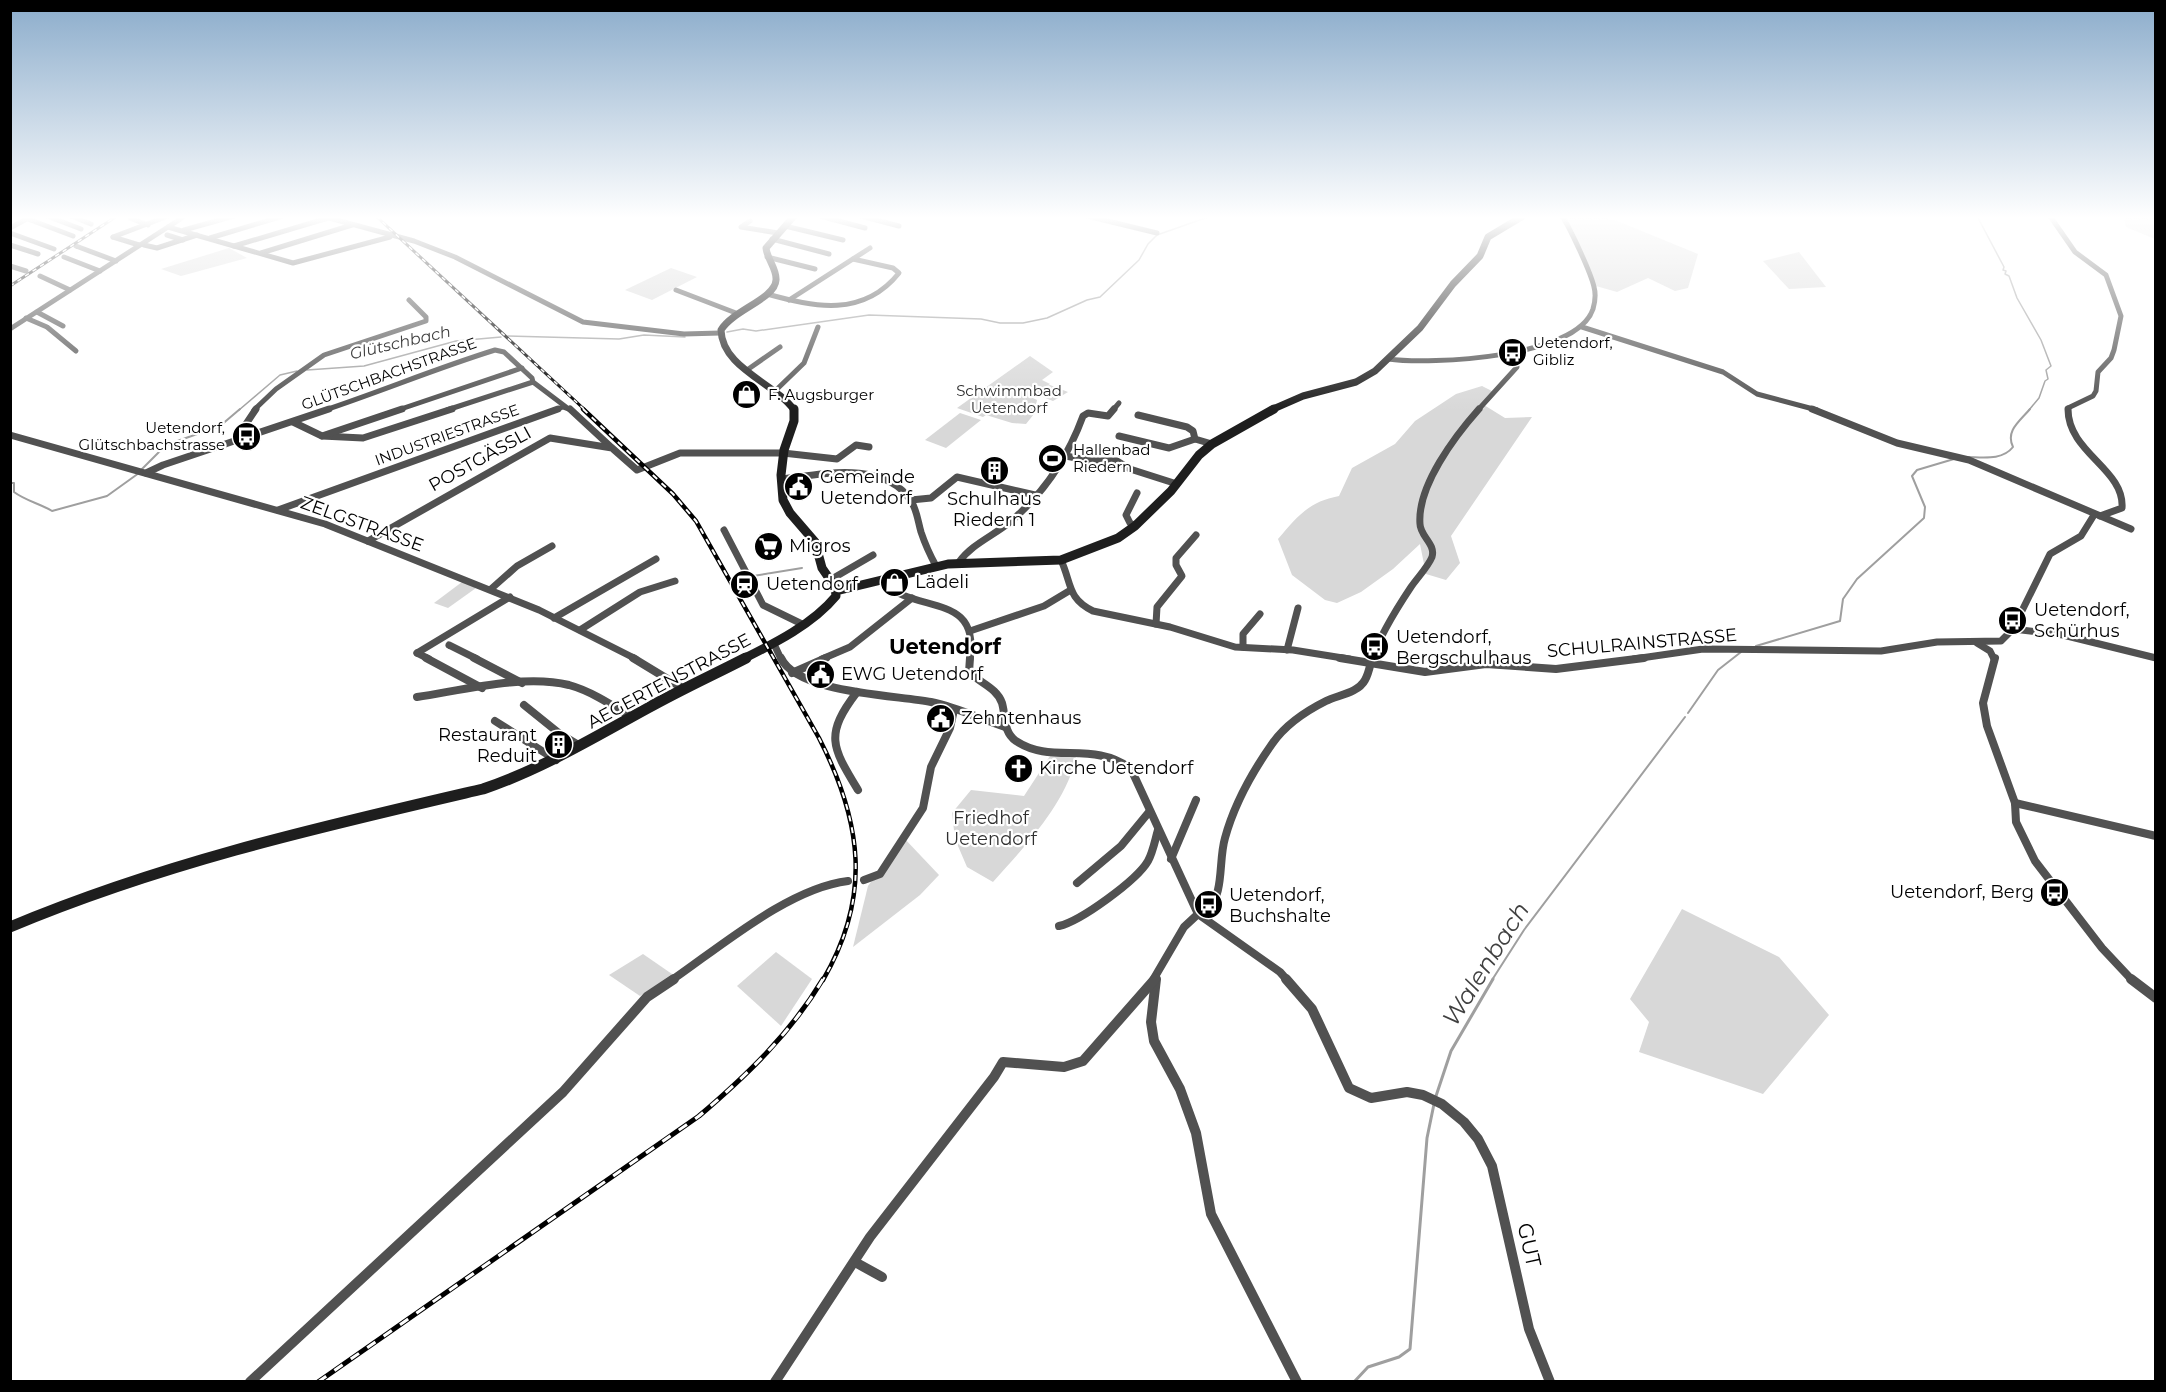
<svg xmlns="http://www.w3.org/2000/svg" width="2166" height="1392" viewBox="0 0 2166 1392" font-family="Montserrat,sans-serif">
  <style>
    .green { fill: #d8d8d8 }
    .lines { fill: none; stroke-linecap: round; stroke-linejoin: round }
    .stream-far2 { stroke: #9f9f9f; stroke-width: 1.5 }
    .stream-far1 { stroke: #9f9f9f; stroke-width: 2 }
    .stream { stroke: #9f9f9f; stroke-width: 3 }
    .street-far3 { stroke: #515151; stroke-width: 5 }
    .street-far2 { stroke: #515151; stroke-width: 7 }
    .street-far1 { stroke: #515151; stroke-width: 8 }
    .street { stroke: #515151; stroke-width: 10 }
    .secondary-far2 { stroke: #1e1e1e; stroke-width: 7 }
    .secondary-far1 { stroke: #1e1e1e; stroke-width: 9 }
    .secondary { stroke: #1e1e1e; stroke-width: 11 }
    .rail-far2-casing { stroke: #000; stroke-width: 3 }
    .rail-far1-casing { stroke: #000; stroke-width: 4.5 }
    .rail-casing { stroke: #000; stroke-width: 5 }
    .rail-far2 { stroke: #fff; stroke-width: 1.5; stroke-dasharray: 4.5; stroke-linecap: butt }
    .rail-far1 { stroke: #fff; stroke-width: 2; stroke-dasharray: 6; stroke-linecap: butt }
    .rail { stroke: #fff; stroke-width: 3; stroke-dasharray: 10; stroke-linecap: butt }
    .labels { text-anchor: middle; stroke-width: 4.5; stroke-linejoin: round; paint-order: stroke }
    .far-poi-label { font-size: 15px; fill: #000; stroke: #fff; text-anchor: start }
    .far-street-label { font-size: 15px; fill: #000; stroke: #fff }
    .far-park-label { font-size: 15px; fill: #2f2f2f; stroke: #fff }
    .far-water-label { font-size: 16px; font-style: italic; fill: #404040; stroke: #fff }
    .street-label { font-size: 18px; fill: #000; stroke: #fff }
    .poi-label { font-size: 18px; fill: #000; stroke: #fff; text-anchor: start }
    .park-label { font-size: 18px; fill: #2f2f2f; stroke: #fff }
    .quarter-label { font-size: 21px; font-weight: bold; fill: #000; stroke: #fff }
    .near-street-label { font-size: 21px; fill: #000; stroke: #fff }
    .near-water-label { font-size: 24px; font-style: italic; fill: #404040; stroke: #fff }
  </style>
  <rect width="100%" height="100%" fill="#fff"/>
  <g class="green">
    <path d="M1564 216H1605L1698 254 1688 288 1675 291 1648 278 1617 292 1596 286C1586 266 1577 231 1564 216Z"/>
    <path d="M2124 216H2155V239L2126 227Z"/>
    <path d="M229 248 247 258 181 276 161 269Z"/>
    <path d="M1799 252 1826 287 1789 289 1763 261Z"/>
    <path d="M671 268 697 277 652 300 625 290Z"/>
    <path d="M1030 356 1053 372 1042 380 1050 384 1047 386 1050 385 1068 392 1053 401 1035 394 1031 397 1037 400 1034 414 1026 424 1012 423 986 415 983 417 957 408Z"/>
    <path d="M1482 386 1494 392 1484 405 1505 418 1532 417 1451 536 1460 563 1446 580 1426 574 1420 544 1393 569 1361 592 1337 603 1325 600 1292 575 1278 539C1298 516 1308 502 1339 496L1352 468 1395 444 1415 421 1456 394Z"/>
    <path d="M960 413 981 420 946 448 925 440Z"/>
    <path d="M462 582 476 588 448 608 434 603Z"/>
    <path d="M1052 753H1077C1068 802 1025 846 993 882L967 867 955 839 952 813 971 790 1024 796Z"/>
    <path d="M903 837 939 875 920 895 853 947 868 886Z"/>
    <path d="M1682 909 1779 957 1829 1015 1763 1094 1639 1052 1649 1022 1630 999Z"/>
    <path d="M776 952 812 979 781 1026 737 986Z"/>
    <path d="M643 954 672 974 640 996 609 975Z"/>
  </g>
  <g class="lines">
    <g class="stream-far2">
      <path d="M1977 216 2004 267 2003 270 2006 271 2005 274 2009 276 2017 298 2041 340 2051 366 2046 370 2048 379 2045 381 2039 398 2029 410"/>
      <path d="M727 332 743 329 756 331 869 315 981 319 1000 323H1023L1047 318 1087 300 1100 297 1139 260 1148 244 1157 235 1211 216"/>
      <path d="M508 336 619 339 644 335 685 337"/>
      <path d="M307 370 364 366 456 341 501 337"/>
      <path d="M239 410 280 375 297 371"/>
    </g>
    <g class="stream-far1">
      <path d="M1966 457C1982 457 2002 461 2013 447 2005 431 2020 421 2030 409"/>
      <path d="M142 469 166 445 220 426 240 409"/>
      <path d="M10 483H14V492C26 501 39 503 52 511L107 496 139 473"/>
      <path d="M753 576 802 568"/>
      <path d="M1756 646 1840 621 1843 599 1857 579 1924 518 1925 507 1912 476 1917 470 1954 459"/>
      <path d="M1688 713 1718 670 1741 652"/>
      <path d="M1492 980 1524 930 1685 717"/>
    </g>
    <g class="stream">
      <path d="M1436 1096 1451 1051 1493 979"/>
      <path d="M1354 1382 1368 1367 1399 1357 1410 1349 1427 1138 1434 1104"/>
    </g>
    <g class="street-far3">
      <path d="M47 216 81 229"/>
      <path d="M71 216 91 224"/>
      <path d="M322 216 414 241 455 257 583 322 684 334 720 333"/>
      <path d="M820 216 865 228"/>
      <path d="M861 216 899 226"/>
      <path d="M1087 216 1157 233"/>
      <path d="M2050 216 2075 252 2106 275 2121 316 2114 350 2111 358 2098 372 2096 391 2093 396 2068 408V410"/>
      <path d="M130 218 148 225"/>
      <path d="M28 219 73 236"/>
      <path d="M750 221 741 227 778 233"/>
      <path d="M785 226 843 240"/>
      <path d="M168 227 293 263 390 237"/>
      <path d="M10 228 30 217"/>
      <path d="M184 230 234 216"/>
      <path d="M10 233 54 249"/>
      <path d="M167 235 183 240"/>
      <path d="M113 237 168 216"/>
      <path d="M113 237 139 245"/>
      <path d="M210 238 283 216"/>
      <path d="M772 239 829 254"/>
      <path d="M10 245 38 254"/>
      <path d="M144 245 157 248 197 235"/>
      <path d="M76 246 116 261"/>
      <path d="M234 246 328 218"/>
      <path d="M261 253 352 225"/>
      <path d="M64 257 100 271"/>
      <path d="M767 257 815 269"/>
      <path d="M10 266 26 271"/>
      <path d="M40 276 70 290"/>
      <path d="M676 290 736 313"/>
      <path d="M767 294C814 307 863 318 899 273L893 268 853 259"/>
      <path d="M789 300 870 248"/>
      <path d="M37 312 63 326"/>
      <path d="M26 318 47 327 76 351"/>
      <path d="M1582 327 1723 372 1757 394 1817 410"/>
      <path d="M10 329 185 216"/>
      <path d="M1388 359C1431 365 1577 358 1593 309 1595 302 1596 294 1594 287 1591 273 1570 228 1562 216"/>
      <path d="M747 370 780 347"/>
      <path d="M774 392 804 363 818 327"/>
      <path d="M254 410 276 389 324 355 426 321V317L409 300"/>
      <path d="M325 410C382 391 437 368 495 350L504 352 532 378 533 382 566 407"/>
      <path d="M398 410 522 368"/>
      <path d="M447 410 533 382"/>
      <path d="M554 410 563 407 571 410"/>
      <path d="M1113 410 1119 403"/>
      <path d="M1478 410 1517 367 1516 361 1508 355"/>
    </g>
    <g class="street-far2">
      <path d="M570 409 611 447"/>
      <path d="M1812 409 1897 443 1969 460 2131 529"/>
      <path d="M2068 409C2068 453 2125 469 2122 508L2100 516"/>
      <path d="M1138 415 1187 427 1193 431 1195 439 1212 444"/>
      <path d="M293 422 322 436 363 438 452 409"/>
      <path d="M10 435 325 524 539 610 636 659"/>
      <path d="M252 436 246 424 256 409"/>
      <path d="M322 436 402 409"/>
      <path d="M1119 436 1169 448 1195 439"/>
      <path d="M1066 456 1091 461H1117L1130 469 1177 484"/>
      <path d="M146 473 163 465 329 409"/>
      <path d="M782 479C822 474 885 460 911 501 917 510 918 522 921 532 925 544 930 555 936 566"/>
      <path d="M911 500 931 498 957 477 1035 495"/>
      <path d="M278 510 558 409"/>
      <path d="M1135 526 1130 523 1126 515 1137 493"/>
      <path d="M724 530 763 605 802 624"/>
      <path d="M368 541 550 438 612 448 637 470 680 453H783L837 459 856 445 869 447"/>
      <path d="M1061 560C1072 584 1067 598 1093 611L1170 627 1235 647 1293 650 1349 659"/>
      <path d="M959 562C972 544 993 536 1010 522 1043 494 1068 457 1083 416L1088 413 1108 416 1114 409"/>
      <path d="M830 580 873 555"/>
      <path d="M882 582C916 615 980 591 970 659"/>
      <path d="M491 589 517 566 552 546"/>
      <path d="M554 618 656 559"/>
      <path d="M1156 624 1157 607 1182 576 1176 565V558L1196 535"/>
      <path d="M2013 629 2050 554 2081 536 2094 515"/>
      <path d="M580 630 640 592 675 581"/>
      <path d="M970 631 1044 606 1069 591"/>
      <path d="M1977 643 1990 651 1994 659"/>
      <path d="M774 644 781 659"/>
      <path d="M449 645 477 659"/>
      <path d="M1243 647V634L1260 614"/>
      <path d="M1287 650 1298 608"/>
      <path d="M417 653 510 597"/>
      <path d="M417 653 429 659"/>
      <path d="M822 659 850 647 912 598"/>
      <path d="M1372 659C1380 635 1397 608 1411 587 1417 578 1428 567 1432 557 1436 544 1420 536 1420 524 1417 486 1455 436 1479 409"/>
      <path d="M1634 659 1703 649 1881 651 1937 642 2001 641 2013 629 2063 635 2156 658"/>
    </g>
    <g class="street-far1">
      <path d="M426 658 482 688"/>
      <path d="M474 658 522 683"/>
      <path d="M633 658 684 689"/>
      <path d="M781 658C797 693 895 695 931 702 956 707 981 719 1005 727"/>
      <path d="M970 658 969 672C980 683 997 688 1002 703 1006 717 1003 732 1016 741 1052 765 1093 740 1131 769L1198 914 1280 972 1287 980"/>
      <path d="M1340 658 1425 672 1486 664 1556 669 1644 658"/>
      <path d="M1995 658 1983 703 1987 726 2015 803 2016 822 2035 861 2102 948 2132 980"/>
      <path d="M792 673 826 658"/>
      <path d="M857 692C824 735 832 747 858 790"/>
      <path d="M417 697C463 690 524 674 569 685 591 691 612 705 631 717"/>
      <path d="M524 705 560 734 580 746"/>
      <path d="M495 721 556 760"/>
      <path d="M2015 803 2156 836"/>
      <path d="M1171 859 1196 800"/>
      <path d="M864 880 880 874 923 808 931 767 950 728 954 710"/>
      <path d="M1077 883 1121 846 1149 812"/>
      <path d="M1198 914 1207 912C1225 892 1218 862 1225 838 1234 805 1253 771 1272 744 1285 725 1306 711 1326 701 1338 695 1358 693 1365 680 1369 673 1370 665 1372 658"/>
      <path d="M1059 926C1081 921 1137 880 1148 861 1153 852 1155 840 1158 830"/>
      <path d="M672 980C720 947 789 888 848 881"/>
      <path d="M1153 980 1184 927 1198 914"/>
      <path d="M1156 980V977"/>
    </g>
    <g class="street">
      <path d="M1156 979 1151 1022 1154 1041 1180 1089 1196 1133 1211 1214 1297 1382"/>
      <path d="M1286 979 1312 1009 1349 1088 1371 1098 1407 1092 1423 1095 1442 1104 1464 1122 1478 1139 1492 1166 1529 1329 1550 1382"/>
      <path d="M2131 979 2156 998"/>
      <path d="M855 1262 882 1277"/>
      <path d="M250 1382 563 1092 647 997 674 979"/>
      <path d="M775 1382 870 1237 994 1077 1003 1062 1064 1067 1083 1061 1155 979"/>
    </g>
    <g class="secondary-far2">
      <path d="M794 216 766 248C767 259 777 269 776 280 775 299 733 310 721 330 722 368 775 383 794 410"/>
      <path d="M1271 410 1303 396 1356 382 1375 371 1420 328 1453 284 1480 256 1488 237 1523 216"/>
    </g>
    <g class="secondary-far1">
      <path d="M836 591 948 564 1061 560 1118 538 1135 526 1171 491 1199 455 1212 444 1274 409"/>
      <path d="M743 659C775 643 813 624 836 596L835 587 822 568 815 542 790 513 783 500 781 475 784 450 794 421V409"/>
    </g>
    <path class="secondary" d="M10 927C165 862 320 827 483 789 542 769 593 738 648 708 680 690 713 675 746 658"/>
    <defs>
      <g id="rail-far2">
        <path d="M376 216 585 410"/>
        <path d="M10 286 117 216"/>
      </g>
      <path id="rail-far1" d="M583 409 673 494 696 521 819 738C862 822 872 896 823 980"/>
      <path id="rail" d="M318 1382 699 1116C747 1075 791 1033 823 979"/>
    </defs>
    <use href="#rail-far2" class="rail-far2-casing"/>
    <use href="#rail-far1" class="rail-far1-casing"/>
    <use href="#rail" class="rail-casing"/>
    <use href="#rail-far2" class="rail-far2"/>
    <use href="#rail-far1" class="rail-far1"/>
    <use href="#rail" class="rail"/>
  </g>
  <linearGradient id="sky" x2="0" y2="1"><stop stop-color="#8baccb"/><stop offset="0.53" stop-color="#fff"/><stop offset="1" stop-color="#fff" stop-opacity="0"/></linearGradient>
  <rect width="2166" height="411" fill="url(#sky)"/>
  <defs>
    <symbol id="bus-disc" viewBox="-11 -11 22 22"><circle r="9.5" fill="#000" stroke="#fff"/><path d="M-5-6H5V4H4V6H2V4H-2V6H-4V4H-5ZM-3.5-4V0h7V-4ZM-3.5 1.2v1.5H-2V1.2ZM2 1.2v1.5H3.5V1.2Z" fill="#fff"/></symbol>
    <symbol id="shop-disc" viewBox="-11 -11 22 22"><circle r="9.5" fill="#000" stroke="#fff"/><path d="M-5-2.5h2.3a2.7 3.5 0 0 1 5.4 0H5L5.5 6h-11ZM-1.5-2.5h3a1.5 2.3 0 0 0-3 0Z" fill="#fff"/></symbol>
    <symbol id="stadium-disc" viewBox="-11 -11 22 22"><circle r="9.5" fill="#000" stroke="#fff"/><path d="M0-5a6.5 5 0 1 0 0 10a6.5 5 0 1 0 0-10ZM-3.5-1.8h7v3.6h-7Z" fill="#fff"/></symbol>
    <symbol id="building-disc" viewBox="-11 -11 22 22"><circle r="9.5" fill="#000" stroke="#fff"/><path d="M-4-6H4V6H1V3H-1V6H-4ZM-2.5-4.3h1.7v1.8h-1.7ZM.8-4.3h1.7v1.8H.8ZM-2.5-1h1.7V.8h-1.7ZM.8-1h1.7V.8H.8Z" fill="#fff"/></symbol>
    <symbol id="civic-disc" viewBox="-11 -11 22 22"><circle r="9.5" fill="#000" stroke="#fff"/><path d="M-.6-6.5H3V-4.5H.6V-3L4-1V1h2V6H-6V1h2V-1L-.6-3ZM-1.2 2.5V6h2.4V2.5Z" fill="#fff"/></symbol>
    <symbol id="supermarket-disc" viewBox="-11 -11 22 22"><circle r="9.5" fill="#000" stroke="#fff"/><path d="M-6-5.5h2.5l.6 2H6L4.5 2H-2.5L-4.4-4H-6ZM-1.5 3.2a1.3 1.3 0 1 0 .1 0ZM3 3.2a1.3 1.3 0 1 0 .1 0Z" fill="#fff"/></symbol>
    <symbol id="station-disc" viewBox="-11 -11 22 22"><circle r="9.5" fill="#000" stroke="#fff"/><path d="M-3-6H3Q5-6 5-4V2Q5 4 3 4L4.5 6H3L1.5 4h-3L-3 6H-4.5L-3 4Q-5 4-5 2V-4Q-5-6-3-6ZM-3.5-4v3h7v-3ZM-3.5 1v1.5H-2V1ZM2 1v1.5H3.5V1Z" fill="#fff"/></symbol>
    <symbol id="church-disc" viewBox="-11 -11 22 22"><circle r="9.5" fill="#000" stroke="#fff"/><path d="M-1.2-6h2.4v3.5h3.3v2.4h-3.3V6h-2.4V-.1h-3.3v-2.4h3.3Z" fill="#fff"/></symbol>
  </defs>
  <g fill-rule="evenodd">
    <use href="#bus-disc" x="1496" y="336" width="33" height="33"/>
    <use href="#shop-disc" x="730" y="378" width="33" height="33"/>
    <use href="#bus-disc" x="230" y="420" width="33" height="33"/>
    <use href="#stadium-disc" x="1036" y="442" width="33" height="33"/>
    <use href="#building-disc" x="978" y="454" width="33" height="33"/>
    <use href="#civic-disc" x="782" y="470" width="33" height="33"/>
    <use href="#supermarket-disc" x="752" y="530" width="33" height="33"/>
    <use href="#shop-disc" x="878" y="566" width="33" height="33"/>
    <use href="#station-disc" x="728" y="568" width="33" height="33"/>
    <use href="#bus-disc" x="1996" y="604" width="33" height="33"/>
    <use href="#bus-disc" x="1358" y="630" width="33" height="33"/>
    <use href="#civic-disc" x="804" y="658" width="33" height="33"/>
    <use href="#civic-disc" x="924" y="702" width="33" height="33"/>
    <use href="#building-disc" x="542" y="728" width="33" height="33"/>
    <use href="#church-disc" x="1002" y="752" width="33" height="33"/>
    <use href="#bus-disc" x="2038" y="876" width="33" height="33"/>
    <use href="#bus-disc" x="1192" y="888" width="33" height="33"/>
  </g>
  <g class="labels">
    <g class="far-poi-label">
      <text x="1533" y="348">Uetendorf,<tspan x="1533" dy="17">Gibliz</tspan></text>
      <text x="768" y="400">F. Augsburger</text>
      <text x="225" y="433" text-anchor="end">Uetendorf,<tspan x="225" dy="17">Glütschbachstrasse</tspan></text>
      <text x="1073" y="455">Hallenbad<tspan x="1073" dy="17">Riedern</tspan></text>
    </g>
    <g class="far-street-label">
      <text transform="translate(389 374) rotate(-20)" y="5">GLÜTSCHBACHSTRASSE</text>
      <text transform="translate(447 435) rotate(-20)" y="5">INDUSTRIESTRASSE</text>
    </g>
    <g class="far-park-label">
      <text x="1009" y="396">Schwimmbad<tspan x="1009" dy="17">Uetendorf</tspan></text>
    </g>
    <g class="far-water-label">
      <text transform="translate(400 342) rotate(-13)" y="6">Glütschbach</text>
    </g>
    <g class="street-label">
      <text transform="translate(480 459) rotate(-29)" y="6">POSTGÄSSLI</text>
      <text transform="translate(362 524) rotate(20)" y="6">ZELGSTRASSE</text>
      <text transform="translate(1642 643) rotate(-5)" y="6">SCHULRAINSTRASSE</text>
      <text transform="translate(669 681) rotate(-28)" y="6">AEGERTENSTRASSE</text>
    </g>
    <g class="poi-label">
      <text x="820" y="483">Gemeinde<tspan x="820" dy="21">Uetendorf</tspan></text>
      <text x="994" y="505" text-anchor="middle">Schulhaus<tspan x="994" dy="21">Riedern 1</tspan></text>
      <text x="789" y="552">Migros</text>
      <text x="915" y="588">Lädeli</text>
      <text x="766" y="590">Uetendorf</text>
      <text x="2034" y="616">Uetendorf,<tspan x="2034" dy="21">Schürhus</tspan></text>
      <text x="1396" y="643">Uetendorf,<tspan x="1396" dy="21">Bergschulhaus</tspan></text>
      <text x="841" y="680">EWG Uetendorf</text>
      <text x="961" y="724">Zehntenhaus</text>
      <text x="537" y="741" text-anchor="end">Restaurant<tspan x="537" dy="21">Reduit</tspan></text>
      <text x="1039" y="774">Kirche Uetendorf</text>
      <text x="2034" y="898" text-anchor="end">Uetendorf, Berg</text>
      <text x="1229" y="901">Uetendorf,<tspan x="1229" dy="21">Buchshalte</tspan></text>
    </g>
    <g class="park-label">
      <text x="991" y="824">Friedhof<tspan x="991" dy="21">Uetendorf</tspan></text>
    </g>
    <g class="quarter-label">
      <text x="945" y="654">Uetendorf</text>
    </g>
    <g class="near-street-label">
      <text transform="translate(1529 1245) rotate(77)" y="7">GUT</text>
    </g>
    <g class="near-water-label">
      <text transform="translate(1486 964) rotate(-58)" y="8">Walenbach</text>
    </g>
  </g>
  <rect width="2166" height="1392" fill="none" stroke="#000000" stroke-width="24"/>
</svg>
